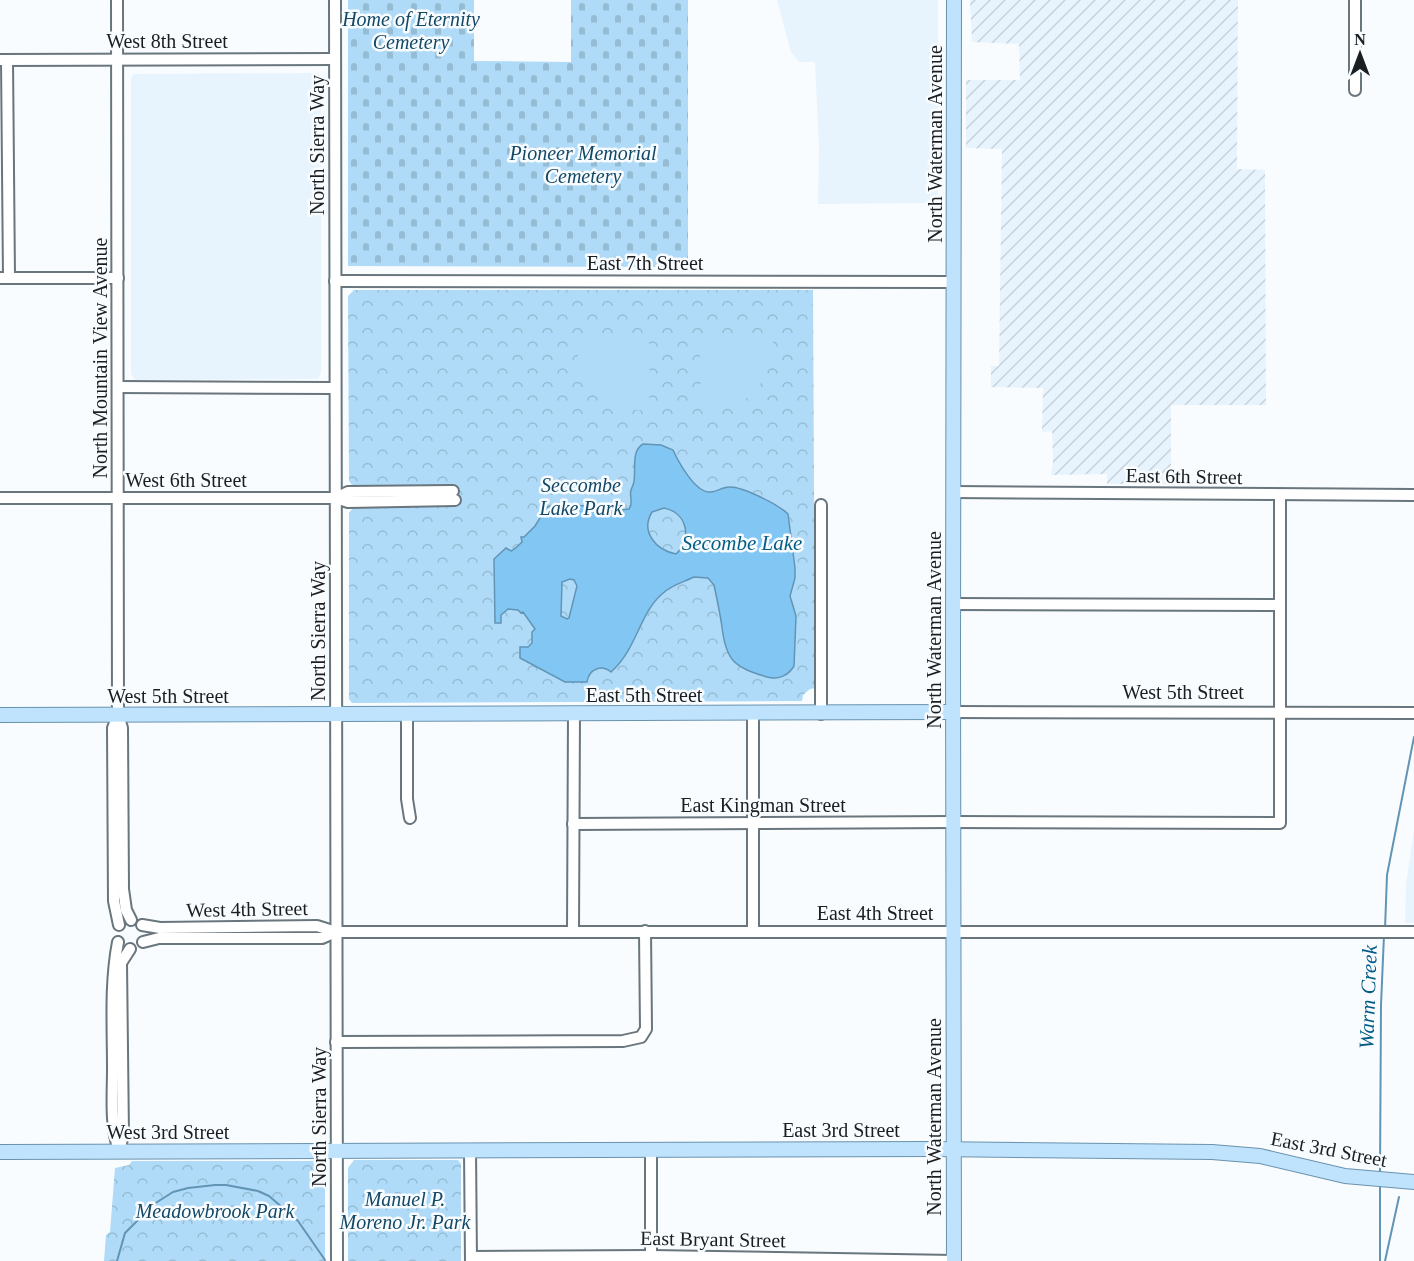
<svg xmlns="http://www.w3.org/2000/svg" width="1414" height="1261" viewBox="0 0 1414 1261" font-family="'Times New Roman',serif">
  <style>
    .built { fill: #e8f4fd }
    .industrial { fill: url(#industrial-furrows) }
    .cemetery { fill: url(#cemetery-stones) }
    .park { fill: url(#park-crowns) }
    .pitch { fill: #afdbf8 }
    .water { fill: #82c7f4; stroke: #6294b5; stroke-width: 1.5; fill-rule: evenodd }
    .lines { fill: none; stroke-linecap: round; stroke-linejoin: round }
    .stream { stroke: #6294b5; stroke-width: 2 }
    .minor-casing { stroke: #69767e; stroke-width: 14 }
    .major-casing { stroke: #6992ae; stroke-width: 16 }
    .minor { stroke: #fff; stroke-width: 10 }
    .major { stroke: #bfe3fc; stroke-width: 14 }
    .labels { text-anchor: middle; stroke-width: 5; stroke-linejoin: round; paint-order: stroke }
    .park-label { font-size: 20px; font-style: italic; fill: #124866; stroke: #f9fcfe }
    .street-label { font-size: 20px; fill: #191e22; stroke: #f9fcfe }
    .water-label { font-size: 21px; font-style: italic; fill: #045c86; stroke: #f9fcfe }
  </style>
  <defs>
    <pattern id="industrial-furrows" width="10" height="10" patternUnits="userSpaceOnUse" patternTransform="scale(1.5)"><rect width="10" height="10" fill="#e8f4fd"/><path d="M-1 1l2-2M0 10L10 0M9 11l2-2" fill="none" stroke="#c6d1d9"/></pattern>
    <pattern id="cemetery-stones" width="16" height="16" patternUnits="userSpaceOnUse" patternTransform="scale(1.5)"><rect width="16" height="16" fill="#afdbf8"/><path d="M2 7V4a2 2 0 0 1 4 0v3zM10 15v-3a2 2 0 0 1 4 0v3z" fill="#96bcd4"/></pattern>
    <pattern id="park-crowns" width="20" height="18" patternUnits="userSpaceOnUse" patternTransform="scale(1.5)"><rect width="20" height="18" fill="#afdbf8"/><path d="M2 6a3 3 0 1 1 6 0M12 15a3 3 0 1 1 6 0" fill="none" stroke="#96bcd4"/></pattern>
  </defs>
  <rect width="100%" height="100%" fill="#f9fcfe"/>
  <g class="built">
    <path d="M777 0H938V203L818 204 819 147 815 62H799L791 52Z"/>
    <path d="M317 73 321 76V373L318 379 135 380 131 374V78L134 74Z"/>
    <path d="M1414 830V923H1405L1406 885Z"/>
  </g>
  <path class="industrial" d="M970 0H1238L1237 169 1265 170 1266 405H1171V484H1107V474L1051 475 1053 462 1052 431 1042 432 1043 388 991 387V366H999L1002 149 966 148V80H1020L1019 44 972 42Z"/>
  <path class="cemetery" d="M348 0H474V61L571 62V0H688V267L348 266Z"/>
  <g class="park">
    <path d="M354 290H813L815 688 810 689 803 695 802 701 352 703 349 699V513L352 509V485L349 481 348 296Z"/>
    <path d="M354 1160H458L461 1164V1261H348V1168Z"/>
    <path d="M132 1161H320L325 1163V1261H104L106 1235 110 1232 115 1168 129 1165Z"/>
  </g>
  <g class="pitch">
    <path d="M645 338 649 343 650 388 648 411C604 408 576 385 577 339Z"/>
    <path d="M705 340H773C774 382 743 414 701 411L700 345Z"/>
  </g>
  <path class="water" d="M643 444 661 445 673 450C679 463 696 494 711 492 717 492 722 487 729 487 742 486 779 505 788 514L795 568V578L790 596 796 616 794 666C788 676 778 680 767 677 734 667 726 661 722 627 720 613 717 599 714 585L708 578 694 577C684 582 671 585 662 594 639 614 637 649 611 672 601 664 589 669 587 682H565L520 658V647H528L532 643V632L535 629 523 612 521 613 518 610 508 609 501 615V623H495L494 559 506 548 511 551C514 550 520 544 522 542L521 537H524L535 526 547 507 558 503 621 510 629 509C634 502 629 498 631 490 632 487 634 484 634 481 636 469 631 451 643 444ZM664 508C688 513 692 539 676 554 656 550 640 532 652 512ZM570 579 574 580 577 586 569 618 567 619 561 616 562 582Z"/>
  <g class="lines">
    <g class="stream">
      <path d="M1385 929 1387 875 1414 737"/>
      <path d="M1380 1175 1381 1005 1384 935"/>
      <path d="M117 1261 125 1233 154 1204 173 1192 188 1188 215 1185H226L258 1191 269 1196 298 1221 325 1260"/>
      <path d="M1380 1261V1184"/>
      <path d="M1385 1261 1399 1197"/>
    </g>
    <defs>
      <g id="minor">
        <path d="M117 0 118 715 122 728 123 889 126 910 131 920"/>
        <path d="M335 0 337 1261"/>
        <path d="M1355 0V90"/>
        <path d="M0 60 335 59"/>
        <path d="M7 60 9 278"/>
        <path d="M0 278H118"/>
        <path d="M335 281 954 282"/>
        <path d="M118 387 335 388"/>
        <path d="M953 492 1414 495"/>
        <path d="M0 498H336L348 502 455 500"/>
        <path d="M336 498 348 492 453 491"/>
        <path d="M953 604 1280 605"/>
        <path d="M953 712 1414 713"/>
        <path d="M821 714V505"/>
        <path d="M118 715 113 728 114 901 119 925"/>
        <path d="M407 715V799L410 818"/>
        <path d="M573 824 953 822 1280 823V495"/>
        <path d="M142 925 160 928 317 926 336 932H1414"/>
        <path d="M573 931 574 714"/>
        <path d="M753 931V714"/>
        <path d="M118 942C110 984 113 1026 113 1068 113 1096 110 1124 119 1151"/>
        <path d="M143 942 159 938H322L336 932"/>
        <path d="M336 1042 623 1041 641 1037 646 1029 645 931"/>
        <path d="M470 1150 471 1261"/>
        <path d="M651 1150V1261"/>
        <path d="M119 1151 123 1135 121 963 130 949"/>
        <path d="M471 1257 651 1256 954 1261"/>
      </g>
      <g id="major">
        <path d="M0 715 953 712"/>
        <path d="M0 1152 933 1149 1212 1152 1260 1156 1345 1176 1414 1182"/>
        <path d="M954 1261 953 656 954 0"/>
      </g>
    </defs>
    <use href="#minor" class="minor-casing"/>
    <use href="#major" class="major-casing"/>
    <use href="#minor" class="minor"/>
    <use href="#major" class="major"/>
  </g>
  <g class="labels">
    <g class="park-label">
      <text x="411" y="26">Home of Eternity<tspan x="411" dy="23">Cemetery</tspan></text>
      <text x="583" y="160">Pioneer Memorial<tspan x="583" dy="23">Cemetery</tspan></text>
      <text x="581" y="492">Seccombe<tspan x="581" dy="23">Lake Park</tspan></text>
      <text x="405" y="1206">Manuel P.<tspan x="405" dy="23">Moreno Jr. Park</tspan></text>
      <text x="215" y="1218">Meadowbrook Park</text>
    </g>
    <g class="street-label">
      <text x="167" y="48">West 8th Street</text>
      <text transform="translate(935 144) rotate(-90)" y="7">North Waterman Avenue</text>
      <text transform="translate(317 145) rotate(-90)" y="7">North Sierra Way</text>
      <text x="645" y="270">East 7th Street</text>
      <text transform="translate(100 358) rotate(-90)" y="7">North Mountain View Avenue</text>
      <text transform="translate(1184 476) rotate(1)" y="7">East 6th Street</text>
      <text x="186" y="487">West 6th Street</text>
      <text transform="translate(934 630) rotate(-90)" y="7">North Waterman Avenue</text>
      <text transform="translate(318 631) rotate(-90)" y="7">North Sierra Way</text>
      <text x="1183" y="699">West 5th Street</text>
      <text x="644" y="702">East 5th Street</text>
      <text x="168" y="703">West 5th Street</text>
      <text x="763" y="812">East Kingman Street</text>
      <text transform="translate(247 909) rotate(-1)" y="7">West 4th Street</text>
      <text x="875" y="920">East 4th Street</text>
      <text transform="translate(319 1117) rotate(-90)" y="7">North Sierra Way</text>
      <text transform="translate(934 1117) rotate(-90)" y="7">North Waterman Avenue</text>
      <text x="841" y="1137">East 3rd Street</text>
      <text x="168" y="1139">West 3rd Street</text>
      <text transform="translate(1329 1149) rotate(11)" y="7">East 3rd Street</text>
      <text transform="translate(713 1239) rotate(1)" y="7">East Bryant Street</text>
    </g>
    <g class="water-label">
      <text x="742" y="550">Secombe Lake</text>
      <text transform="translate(1368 997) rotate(-88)" y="7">Warm Creek</text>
    </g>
  </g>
  <g transform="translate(1360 54)" stroke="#f9fcfe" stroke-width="4.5" paint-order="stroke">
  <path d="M0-4.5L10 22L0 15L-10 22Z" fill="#191e22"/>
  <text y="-9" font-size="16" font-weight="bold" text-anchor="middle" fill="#191e22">N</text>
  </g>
</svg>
